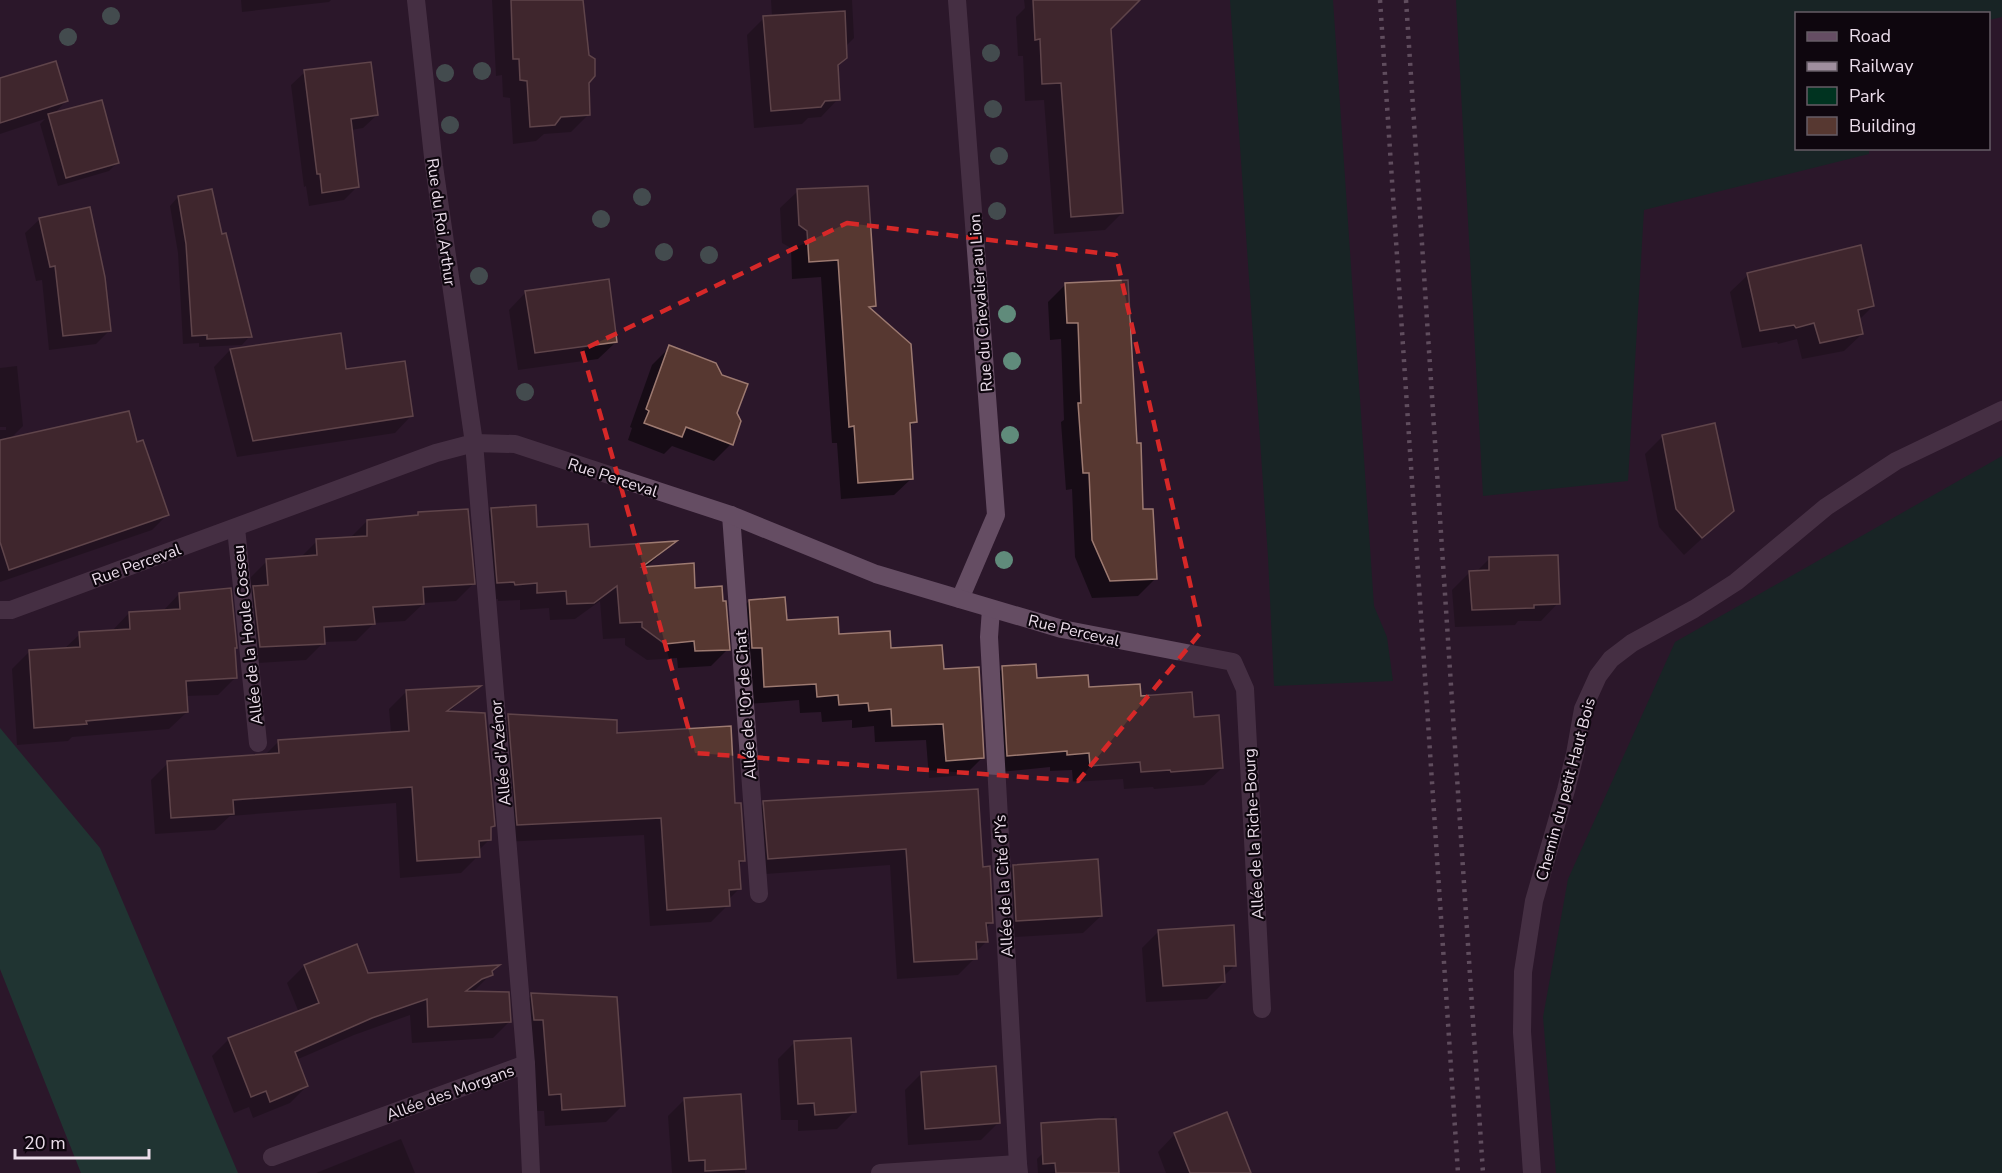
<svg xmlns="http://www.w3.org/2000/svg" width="2002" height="1173" viewBox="0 0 2002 1173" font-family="'Nunito Sans',sans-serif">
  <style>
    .green { fill: #003320 }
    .forest { fill: #13583d }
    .shadow { fill: #0007 }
    .building { fill: #573831; stroke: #9d7a71; stroke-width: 1.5 }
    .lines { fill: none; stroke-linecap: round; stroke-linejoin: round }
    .minor { stroke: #654d63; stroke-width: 18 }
    .rail { stroke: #9f8e9e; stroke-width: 4.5; stroke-dasharray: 3 6; stroke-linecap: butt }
    .tree { fill: #608b7b }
    .marked { fill: none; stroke: #d62828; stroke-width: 4.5; stroke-dasharray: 12 8; stroke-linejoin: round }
    .labels { text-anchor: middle; stroke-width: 4.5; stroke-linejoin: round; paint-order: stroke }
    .street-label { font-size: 16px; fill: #ebddea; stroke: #0e060e }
  </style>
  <rect width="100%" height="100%" fill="#2b172a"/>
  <g class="green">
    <path d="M1230 0H1333L1374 606 1387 637 1393 681 1274 686 1268 557Z"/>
    <path d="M1456 0H2002V17L1989 20 1988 14H1796V148L1869 149V154L1644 210 1628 481 1483 496Z"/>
    <path d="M2002 456V1173H1556L1543 1017 1568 879 1675 642Z"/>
  </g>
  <path class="forest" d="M0 728 100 848 238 1173H81L0 969Z"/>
  <g class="shadow">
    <path d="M241 0H331L329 2 242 12Z"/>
    <path d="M492 0H581L587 56 589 114 571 132 544 134 536 141 513 144 510 98 503 97 502 75 496 76Z"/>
    <path d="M771 0H852L854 38 845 47 836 67 838 99 821 117 808 118 802 124 754 128 747 35 764 18 772 17Z"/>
    <path d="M1024 0H1114L1110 29 1122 213 1105 230 1054 234 1044 100 1025 101 1023 56H1018L1016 17 1025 8Z"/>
    <path d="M305 72 377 115 363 128 351 130 357 187 344 200 309 206 306 186 304 187 291 85Z"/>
    <path d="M0 81 66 101 53 115 118 162 109 171 58 186 40 124 45 119 0 134Z"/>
    <path d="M798 191 875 305 870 310 915 421 909 428 912 478 894 495 841 499 837 443H832L821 277 792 279 791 248 782 243 780 208Z"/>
    <path d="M178 197 221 236 250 336 242 345 199 347V343L183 344 178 253 170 206Z"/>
    <path d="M40 219 110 330 96 344 49 350 42 280 36 281 25 233Z"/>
    <path d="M1748 275 1873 306 1859 320 1862 334 1844 351 1802 359 1797 339 1778 344 1777 342 1742 348 1730 292Z"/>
    <path d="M1066 284 1136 444 1142 511 1155 579 1138 596 1092 598 1075 557 1072 489 1066 490 1061 422 1064 420 1061 339 1050 340 1048 302Z"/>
    <path d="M526 292 616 342 598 359 518 370 509 310Z"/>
    <path d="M670 347 735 414 731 444 714 461 672 446 664 454 628 440 632 428 630 427 652 365Z"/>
    <path d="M230 350 345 370 411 416 395 433 237 457 214 367Z"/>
    <path d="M17 366 23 426 9 440 136 444 168 514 152 530 0 582V430H6V427H0V368Z"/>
    <path d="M1663 436 1732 511 1684 555 1659 527 1645 454Z"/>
    <path d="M491 509 589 548 673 543 645 568 694 590 728 649 711 666 678 668 677 658 647 660 625 645V638L603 639 600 601 575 619 550 620 549 608 520 610V600L498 601V599L480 600 474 527Z"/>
    <path d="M418 514 473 584 456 601 424 603 405 621 374 623 356 641 324 642 306 660 243 664 250 578 267 561 300 558 317 541 350 538 367 521 415 517Z"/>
    <path d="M1489 559 1558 603 1541 621H1518L1515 625 1455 627 1452 590 1470 572H1476Z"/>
    <path d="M179 594 235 648 234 649 236 677 218 695 186 696 187 712 169 729 72 737 68 741 17 745 12 669 30 651 64 649 80 634 112 631 129 613 163 611Z"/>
    <path d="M749 601 785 622 890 650 942 670 983 757 965 775 929 778 926 740 875 742 874 726 852 728V720L822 722 821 712 800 713 799 700 748 704 732 618Z"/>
    <path d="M1003 668 1036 679 1139 697 1222 768 1204 785 1154 789 1153 787 1124 789 1123 779 1073 782 1072 770 1050 771V767L990 773 985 685Z"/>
    <path d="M477 687 449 712 493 826 489 830 490 839 478 851V856L461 873 400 878 396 803 230 816 215 830 155 834 151 780 168 763 264 756 279 741 391 733 389 709 406 692Z"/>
    <path d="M509 716 734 805 744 860 738 866 740 888 728 900V905L711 922 650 926 644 835 501 842 492 733Z"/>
    <path d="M764 803 981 868 992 922 985 929 987 941 975 953V958L958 975 897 979 890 865 751 875 747 820Z"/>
    <path d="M1013 866 1101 916 1083 933 999 938 996 883Z"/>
    <path d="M1159 931 1235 965 1224 976V982L1207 999 1146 1002 1142 948Z"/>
    <path d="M356 946 367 974 491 972V974L473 992 510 1021 493 1038 412 1043 410 1015 354 1035 296 1060 307 1086 290 1103 253 1118 249 1107 234 1113 212 1056 229 1039 299 1013 287 983 304 966Z"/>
    <path d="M532 995 623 1105 606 1122 545 1126 544 1111H532L515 1012Z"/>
    <path d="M795 1042 854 1112 837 1129 798 1131V1120H781L778 1059Z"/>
    <path d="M922 1073 998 1123 981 1140 908 1145 905 1090Z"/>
    <path d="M740 1096 745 1173H672L668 1116 685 1099Z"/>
    <path d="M1114 1116 1118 1173H1038L1037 1159 1055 1141Z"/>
    <path d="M1175 1134 1246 1173H1166L1158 1152Z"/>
    <path d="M401 1139 415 1173H316Z"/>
  </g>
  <g class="building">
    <path d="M511 0H583L589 55 595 59V76L589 83 590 115 561 117 555 125 530 127 527 81 520 80 519 59H513Z"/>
    <path d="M1033 0H1140L1111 29 1123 213 1071 217 1061 83 1042 84 1040 39 1035 40Z"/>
    <path d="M845 11 847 58 838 65 840 100 825 101 821 107 771 111 763 16Z"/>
    <path d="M56 61 68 101 0 123V78Z"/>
    <path d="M371 62 378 115 351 119 359 187 322 193 320 174H317L304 70Z"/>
    <path d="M102 100 119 163 66 178 48 114Z"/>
    <path d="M868 186 876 306 869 307 911 344 917 422 910 423 913 479 858 483 854 426 849 427 838 260 809 262 807 231 799 225 797 189Z"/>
    <path d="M212 189 222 234 226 233 252 337 207 339V335L192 336 186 244 178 196Z"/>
    <path d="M90 207 105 277 111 331 63 336 55 266 50 267 39 218Z"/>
    <path d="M1861 245 1874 306 1858 310 1863 334 1820 343 1814 323 1796 328 1794 325 1760 331 1747 273Z"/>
    <path d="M609 279 617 342 535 353 525 291Z"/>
    <path d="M1128 280 1137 443H1141L1143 509H1153L1157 579 1110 581 1092 540 1089 473H1083L1078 403H1081L1078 323H1067L1065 283Z"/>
    <path d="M341 333 346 369 405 361 413 416 253 441 230 349Z"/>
    <path d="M669 345 716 363 722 375 748 384 737 413 741 421 733 445 686 427 682 437 644 423 649 411 646 409Z"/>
    <path d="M129 411 137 442 143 440 169 515 9 570 0 542V440Z"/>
    <path d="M1715 423 1734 511 1702 538 1676 509 1662 435Z"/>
    <path d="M536 505 537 527 588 524 590 547 677 541 642 567 694 563 695 588 722 586 723 601H726L730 650 695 651 694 641 665 644 642 627V622L620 623 617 586 594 603 567 604 566 591 537 593V583L515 585 514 582 497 583 491 508Z"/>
    <path d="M468 509 475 584 423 587 424 604 373 607 375 624 324 627 325 644 260 647 253 586 268 585 266 559 317 555 316 539 367 536V520L418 515V512Z"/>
    <path d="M1558 555 1560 604 1534 605V608L1472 610 1469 571 1489 570V557Z"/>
    <path d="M231 588 237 648H235L237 678 186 681 188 712 86 721 87 724 34 728 29 650 80 647 79 632 130 629 129 612 180 609 179 593Z"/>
    <path d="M785 597 787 620 838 617 839 634 890 631 891 648 942 645 944 669 979 667 984 758 946 761 943 724 892 726 891 709 869 711 868 703 839 705 838 695 817 697 816 684 764 687 762 648H752L749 600Z"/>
    <path d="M1036 664 1037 678 1088 675 1089 687 1140 684 1141 696 1192 692 1194 717 1219 715 1223 768 1171 772 1170 770 1141 772 1140 762 1090 766 1089 753 1067 755V751L1007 756 1002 666Z"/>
    <path d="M481 686 447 711 485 713 495 826 491 827V840L479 841 480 857 417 861 412 787 233 800 234 814 171 818 167 761 279 753 278 740 409 731 406 690Z"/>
    <path d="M508 714 617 720V733L731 726 735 803H741L745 861H739L741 889 729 890 730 906 667 910 661 818 517 825Z"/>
    <path d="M978 789 983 867 990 866 993 923H986L988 942H976L977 959 914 962 906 849 768 859 763 801Z"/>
    <path d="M1098 859 1102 916 1016 921 1013 865Z"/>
    <path d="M1234 925 1236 966H1224L1225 982 1163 986 1158 930Z"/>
    <path d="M357 944 368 973 500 965 492 971 493 975 482 979 466 991 509 992 511 1022 428 1027 427 999 372 1018 295 1052 308 1086 270 1102 266 1091 251 1097 228 1038 319 1003 304 965Z"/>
    <path d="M531 993 617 997 625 1106 562 1110 561 1094 549 1095 543 1020H534Z"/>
    <path d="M851 1038 856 1112 815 1115 814 1103 798 1104 794 1041Z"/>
    <path d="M996 1066 1000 1123 925 1129 921 1072Z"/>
    <path d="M741 1094 746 1169 705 1171V1160L689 1161 684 1098Z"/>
    <path d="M1227 1112 1251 1173H1190L1174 1133Z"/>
    <path d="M1099 1119H1116L1119 1173H1056L1055 1163 1043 1164 1041 1123Z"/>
  </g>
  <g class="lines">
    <g class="minor">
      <path d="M416 0 434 166 474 443 526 1064"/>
      <path d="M957 0 996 515 960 599"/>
      <path d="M731 515 759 894"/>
      <path d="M236 528 258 743"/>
      <path d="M991 609 989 637 1018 1164"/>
      <path d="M0 610H11L436 453 474 443 515 444 731 515 876 574 960 599 1062 629 1233 662 1245 689 1262 1009"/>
      <path d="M272 1157 526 1064 531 1173"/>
      <path d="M880 1173 1018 1164 1019 1173"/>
      <path d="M1532 1173 1522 1032 1523 972 1534 901 1566 790 1575 754 1583 709 1598 676 1611 659 1632 643 1694 609 1736 582 1826 507 1896 461 2002 410"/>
    </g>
    <g class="rail">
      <path d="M1380 0 1458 1173"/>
      <path d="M1406 0 1483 1173"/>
    </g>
  </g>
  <g class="tree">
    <circle cx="111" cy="16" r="9"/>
    <circle cx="68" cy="37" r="9"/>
    <circle cx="991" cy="53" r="9"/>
    <circle cx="482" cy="71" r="9"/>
    <circle cx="445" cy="73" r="9"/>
    <circle cx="993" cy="109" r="9"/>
    <circle cx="450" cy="125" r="9"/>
    <circle cx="999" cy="156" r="9"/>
    <circle cx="642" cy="197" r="9"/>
    <circle cx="997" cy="211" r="9"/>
    <circle cx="601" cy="219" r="9"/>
    <circle cx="664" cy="252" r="9"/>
    <circle cx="709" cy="255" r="9"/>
    <circle cx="479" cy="276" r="9"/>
    <circle cx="1007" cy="314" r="9"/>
    <circle cx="1012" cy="361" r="9"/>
    <circle cx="525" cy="392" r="9"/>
    <circle cx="1010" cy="435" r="9"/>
    <circle cx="1004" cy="560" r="9"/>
  </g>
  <path d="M0 0H2002V1173H0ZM847 223 1116 255 1201 632 1078 781 695 753 650 589 582 350Z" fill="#2b172a" fill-opacity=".55" fill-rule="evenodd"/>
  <path class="marked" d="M847 223 1116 255 1201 632 1078 781 695 753 650 589 582 350Z"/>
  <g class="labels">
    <g class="street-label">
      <text transform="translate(442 222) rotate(82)" y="6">Rue du Roi Arthur</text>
      <text transform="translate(980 303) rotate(-94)" y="6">Rue du Chevalier au Lion</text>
      <text transform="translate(613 477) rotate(18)" y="6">Rue Perceval</text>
      <text transform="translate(136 564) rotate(-20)" y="6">Rue Perceval</text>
      <text transform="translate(1074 630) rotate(13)" y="6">Rue Perceval</text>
      <text transform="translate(247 635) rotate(-96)" y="6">Allée de la Houle Cosseu</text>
      <text transform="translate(745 705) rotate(-94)" y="6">Allée de l'Or de Chat</text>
      <text transform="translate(500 753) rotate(-95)" y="6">Allée d'Azénor</text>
      <text transform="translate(1565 789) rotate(-75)" y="6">Chemin du petit Haut Bois</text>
      <text transform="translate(1253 834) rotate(-93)" y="6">Allée de la Riche-Bourg</text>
      <text transform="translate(1003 886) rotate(-93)" y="6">Allée de la Cité d'Ys</text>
      <text transform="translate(450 1092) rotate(-20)" y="6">Allée des Morgans</text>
    </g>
  </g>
  <rect x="1795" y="12" width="195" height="138" fill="#0e060e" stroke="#665c66" stroke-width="1.5"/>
  <rect x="1807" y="32" width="30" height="9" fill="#654d63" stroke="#665c66" stroke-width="1.5"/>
  <text x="1849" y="42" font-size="18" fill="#ebddea">Road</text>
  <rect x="1807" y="62" width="30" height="9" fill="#9f8e9e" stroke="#665c66" stroke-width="1.5"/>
  <text x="1849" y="72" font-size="18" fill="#ebddea">Railway</text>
  <rect x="1807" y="87" width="30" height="18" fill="#003320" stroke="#665c66" stroke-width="1.5"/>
  <text x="1849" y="102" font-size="18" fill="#ebddea">Park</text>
  <rect x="1807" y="117" width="30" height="18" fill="#573831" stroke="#665c66" stroke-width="1.5"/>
  <text x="1849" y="132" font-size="18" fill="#ebddea">Building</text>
  <path d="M15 1149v9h134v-9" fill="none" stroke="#ebddea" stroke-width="3"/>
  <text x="24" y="1149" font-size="18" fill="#ebddea" stroke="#0e060e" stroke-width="4.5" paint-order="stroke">20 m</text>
</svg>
